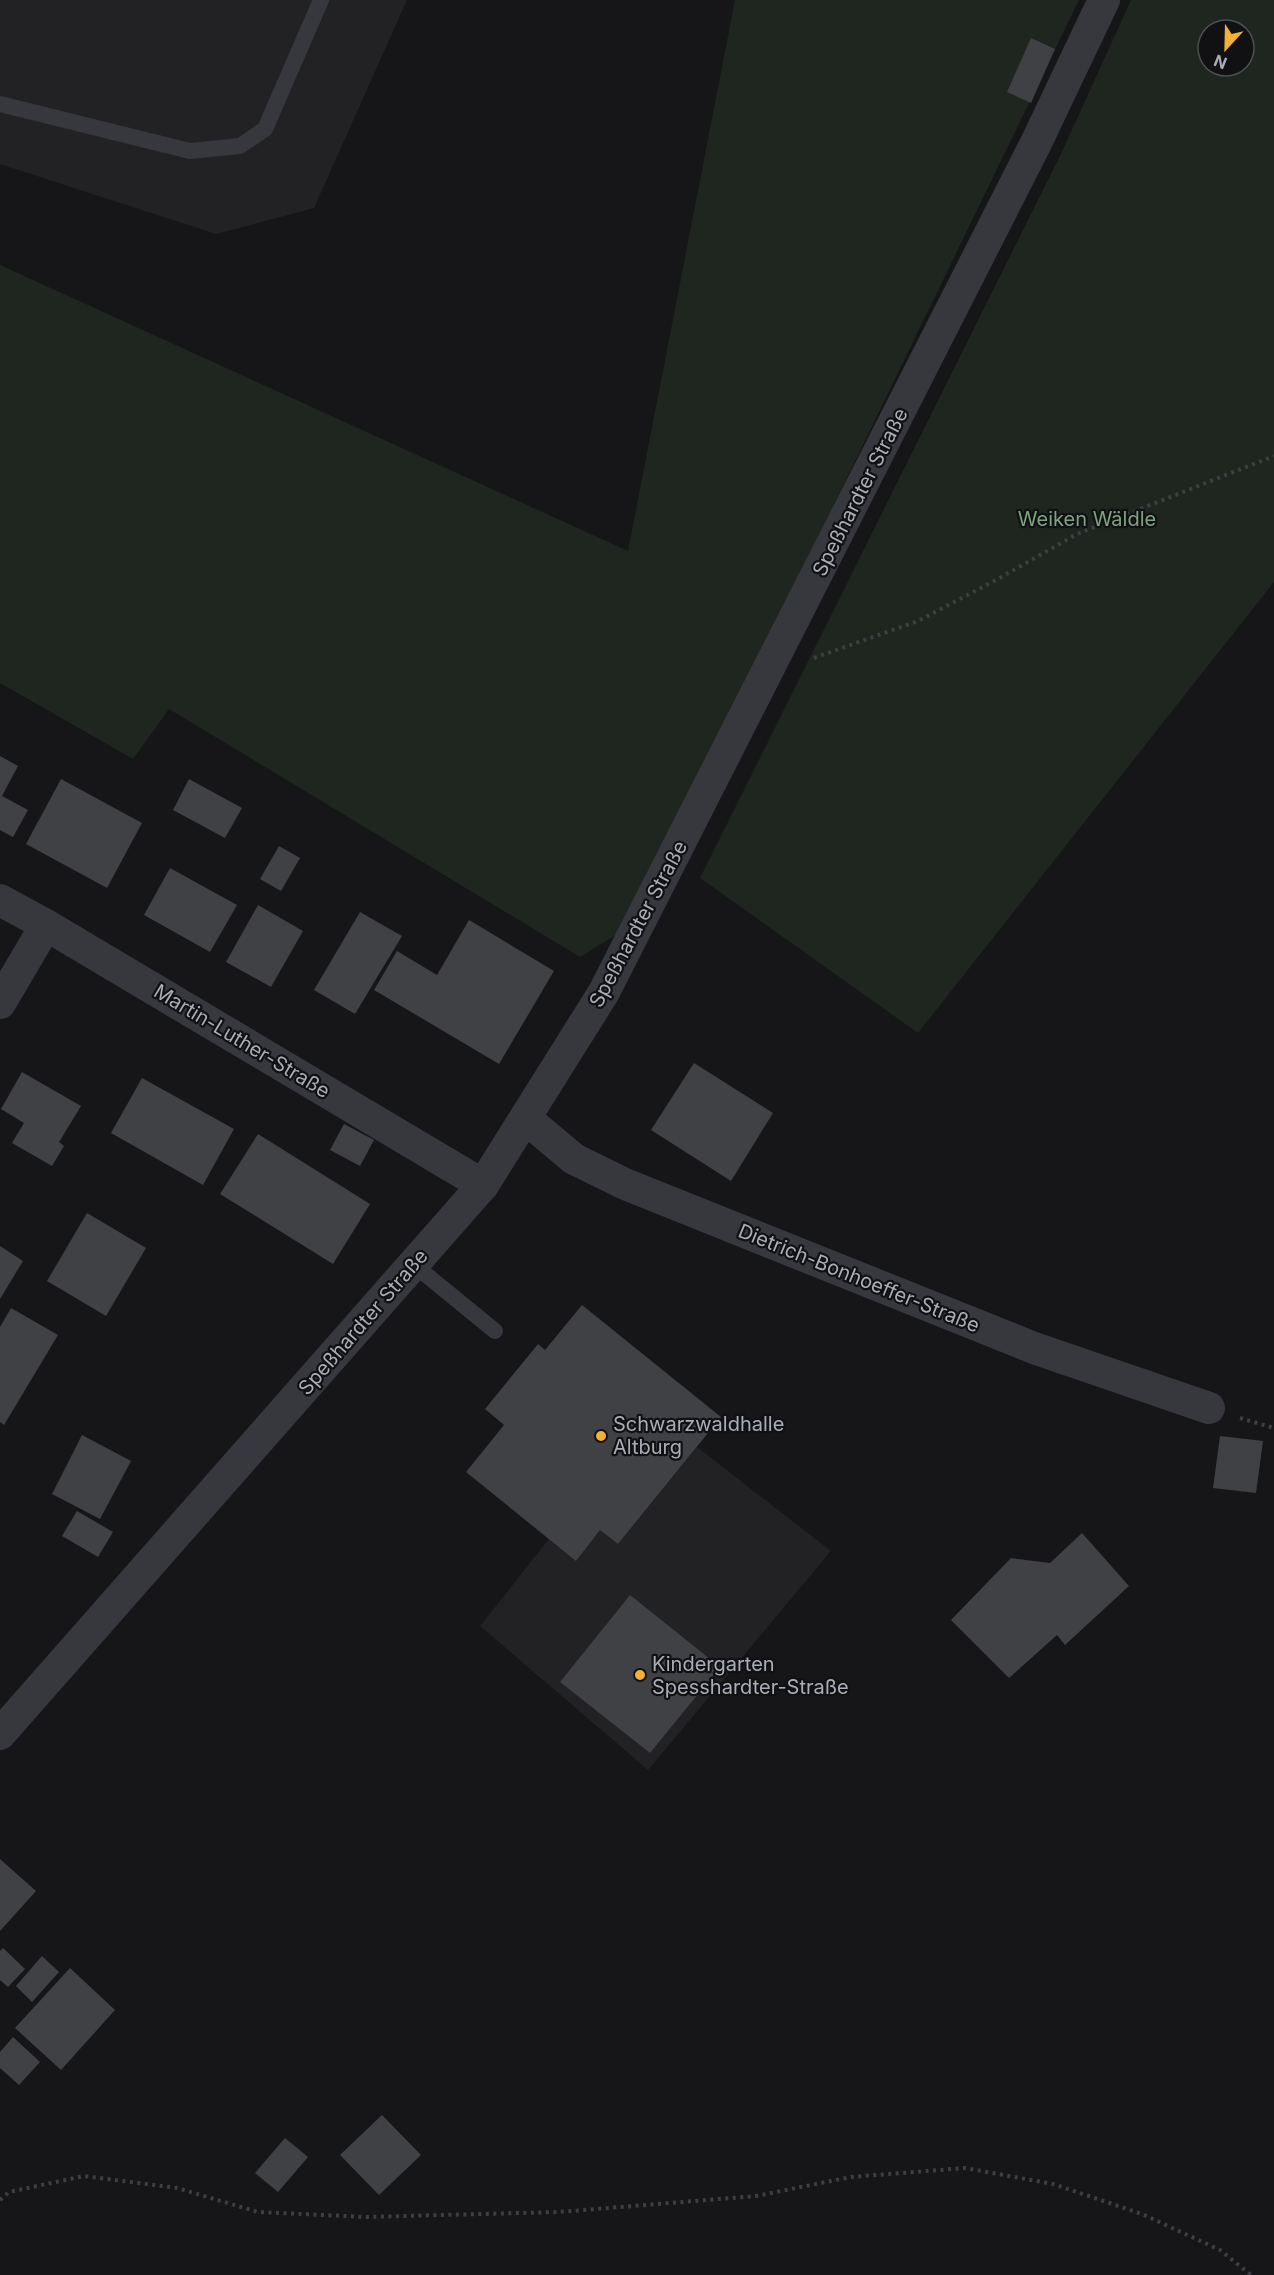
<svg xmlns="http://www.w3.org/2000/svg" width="1274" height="2275" viewBox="0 0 1274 2275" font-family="Inter,sans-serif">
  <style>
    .built { fill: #222225 }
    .green { fill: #1e261f; fill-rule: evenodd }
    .building { fill: #404145 }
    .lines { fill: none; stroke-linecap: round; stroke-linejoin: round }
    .path { stroke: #3d3f44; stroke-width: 4; stroke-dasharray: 3 4.5; stroke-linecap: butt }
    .lane { stroke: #37383d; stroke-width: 16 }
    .street { stroke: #37383d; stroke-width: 32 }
    .poi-dot { fill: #f2b134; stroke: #111113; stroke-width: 2 }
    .labels { text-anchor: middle; stroke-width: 4.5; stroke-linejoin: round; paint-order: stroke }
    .street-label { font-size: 20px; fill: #a8adb8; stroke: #111113 }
    .park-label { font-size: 20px; fill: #7fa381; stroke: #111113 }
    .poi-label { font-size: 20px; fill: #a8adb8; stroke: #111113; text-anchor: start }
  </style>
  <rect width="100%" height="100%" fill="#161618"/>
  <g class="built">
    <path d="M0 0H407L314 208 216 234 0 164Z"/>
    <path d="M697 1447 831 1551 648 1770 480 1626 549 1539 576 1560 600 1530 618 1544Z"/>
  </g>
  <g class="green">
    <path d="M735 0H1079L629 927 580 957 169 709 133 759 0 683V265L628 551Z"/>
    <path d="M1131 0H1274V582L918 1033 700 878 1060 156ZM1208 30H1244V66H1208Z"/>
  </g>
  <g class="building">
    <path d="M1031 38 1055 49 1031 103 1007 92Z"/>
    <path d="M0 756 18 766 2 796 28 810 13 837 0 830Z"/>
    <path d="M61 779 142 823 107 888 26 844Z"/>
    <path d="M189 779 242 808 225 838 173 810Z"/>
    <path d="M279 846 300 858 281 891 260 879Z"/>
    <path d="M170 868 237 905 210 952 144 915Z"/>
    <path d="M258 905 303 931 271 987 226 962Z"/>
    <path d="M360 912 402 936 355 1014 314 990Z"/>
    <path d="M469 920 554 971 499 1064 374 990 397 951 437 975Z"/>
    <path d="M694 1063 773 1113 731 1181 651 1130Z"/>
    <path d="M22 1072 81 1106 59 1142 64 1146 52 1166 12 1143 24 1123 1 1109Z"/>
    <path d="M142 1078 234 1129 203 1185 111 1133Z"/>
    <path d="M344 1124 374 1140 360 1166 330 1150Z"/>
    <path d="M258 1134 370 1204 333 1264 220 1194Z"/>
    <path d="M87 1213 146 1248 106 1316 47 1281Z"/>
    <path d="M0 1246 23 1261 0 1299Z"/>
    <path d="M582 1305 721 1417 618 1544 600 1530 576 1561 466 1472 504 1425 485 1409 538 1344 545 1350Z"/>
    <path d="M11 1308 58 1335 4 1425 0 1422V1327Z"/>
    <path d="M82 1435 131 1461 100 1519 52 1494Z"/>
    <path d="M1220 1436 1263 1441 1256 1493 1213 1488Z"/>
    <path d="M77 1511 113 1532 98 1557 62 1536Z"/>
    <path d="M1082 1533 1129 1586 1065 1645 1057 1635 1009 1678 951 1620 1011 1558 1050 1563Z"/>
    <path d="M630 1595 720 1667 650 1753 560 1682Z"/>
    <path d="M0 1859 36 1891 0 1931Z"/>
    <path d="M3 1948 25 1969 8 1987 0 1980V1951Z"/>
    <path d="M42 1956 59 1972 32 2002 16 1986Z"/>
    <path d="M70 1968 115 2010 61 2070 15 2028Z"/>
    <path d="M13 2037 40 2062 19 2085 0 2068V2052Z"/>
    <path d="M382 2115 421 2155 379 2195 340 2155Z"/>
    <path d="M285 2138 308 2157 278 2192 255 2173Z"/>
  </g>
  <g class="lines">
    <g class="path">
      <path d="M814 658 918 621 996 580 1077 534 1274 456"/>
      <path d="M1240 1418 1274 1428"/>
      <path d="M0 2200 9 2192 84 2176 177 2188 258 2212 366 2217 559 2212 756 2196 851 2177 965 2168 1053 2184 1142 2214 1220 2250 1251 2275"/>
    </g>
    <g class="lane">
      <path d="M0 104 190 151 240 146 265 129 321 0"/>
      <path d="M413 1264 495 1331"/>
    </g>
    <g class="street">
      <path d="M0 900 46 925 483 1185"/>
      <path d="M0 1003 46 925"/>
      <path d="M525 1118 574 1159 625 1184 1034 1348 1209 1408"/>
      <path d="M0 1734 483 1185 604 992 1036 143 1104 0"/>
    </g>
  </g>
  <g class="poi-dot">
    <circle cx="601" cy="1436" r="6"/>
    <circle cx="640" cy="1675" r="6"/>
  </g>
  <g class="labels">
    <g class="street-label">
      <text transform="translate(860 492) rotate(-63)" y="7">Speßhardter Straße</text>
      <text transform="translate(638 924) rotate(-62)" y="7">Speßhardter Straße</text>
      <text transform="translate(242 1041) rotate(31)" y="7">Martin-Luther-Straße</text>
      <text transform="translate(859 1278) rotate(22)" y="7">Dietrich-Bonhoeffer-Straße</text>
      <text transform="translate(363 1322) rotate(-49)" y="7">Speßhardter Straße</text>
    </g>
    <g class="park-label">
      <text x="1087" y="526">Weiken Wäldle</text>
    </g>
    <g class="poi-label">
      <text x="613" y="1431">Schwarzwaldhalle<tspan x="613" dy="23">Altburg</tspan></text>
      <text x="652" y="1671">Kindergarten<tspan x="652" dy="23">Spesshardter-Straße</tspan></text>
    </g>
  </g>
  <g transform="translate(1226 48) rotate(202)"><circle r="28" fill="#111113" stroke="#4d4f55" stroke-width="1.5"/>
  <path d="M0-4.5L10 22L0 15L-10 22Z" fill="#f2b134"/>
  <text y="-9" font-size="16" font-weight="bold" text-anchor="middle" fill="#a8adb8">N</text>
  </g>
</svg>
